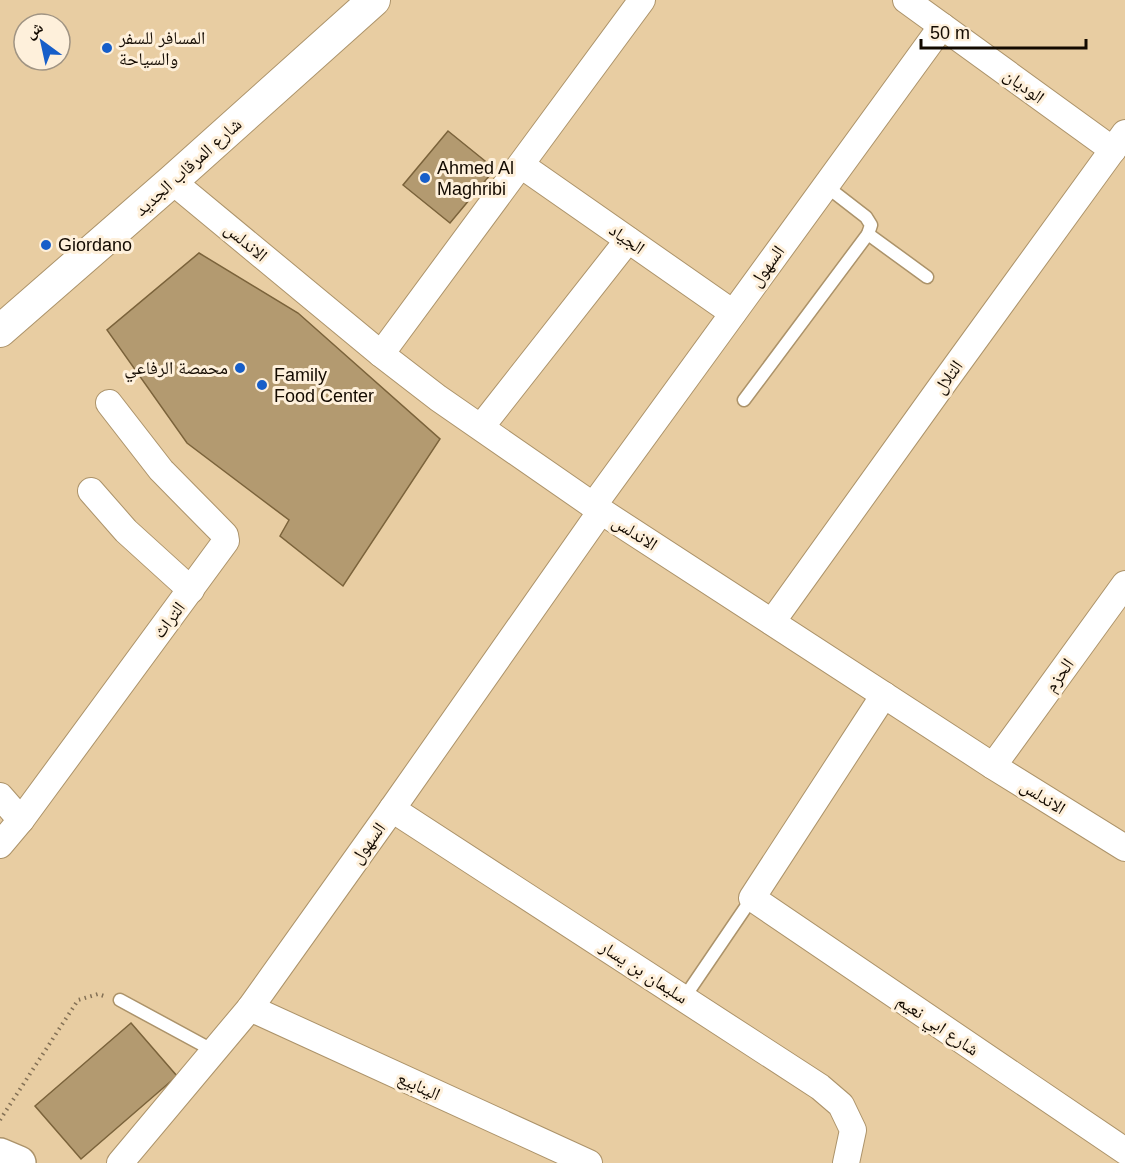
<svg xmlns="http://www.w3.org/2000/svg" width="1125" height="1163" viewBox="0 0 1125 1163" font-family="Helvetica,'Noto Naskh Arabic',sans-serif">
  <style>
    .building { fill: #b39a70; stroke: #7b633b; stroke-width: 1.5 }
    .lines { fill: none; stroke-linecap: round; stroke-linejoin: round }
    .service-casing { stroke: #ac936a; stroke-width: 15 }
    .minor-casing { stroke: #ac936a; stroke-width: 28 }
    .tertiary-casing { stroke: #ac936a; stroke-width: 34 }
    .secondary-casing { stroke: #ac936a; stroke-width: 36 }
    .path { stroke: #837055; stroke-width: 4; stroke-dasharray: 1.5 4.5; stroke-linecap: butt }
    .service { stroke: #fff; stroke-width: 12 }
    .minor { stroke: #fff; stroke-width: 26 }
    .tertiary { stroke: #fff; stroke-width: 32 }
    .secondary { stroke: #fff; stroke-width: 33 }
    .poi-dot { fill: #165ec9; stroke: #fef0db; stroke-width: 2 }
    .labels { text-anchor: middle; stroke-width: 6; stroke-linejoin: round; paint-order: stroke }
    .poi-label { font-size: 18px; fill: #130a00; stroke: #fef0db; text-anchor: start }
    .street-label { font-size: 18px; fill: #130a00; stroke: #fef0db }
  </style>
  <rect width="100%" height="100%" fill="#e8cda2"/>
  <g class="building">
    <path d="M448 131 495 169 450 223 403 185Z"/>
    <path d="M199 253 298 313 440 439 343 586 280 536 289 520 187 443 107 330Z"/>
    <path d="M131 1023 177 1076 81 1159 35 1106Z"/>
  </g>
  <g class="lines">
    <defs>
      <g id="service">
        <path d="M868 234 927 277"/>
        <path d="M744 400 868 234 871 225 866 217 826 186"/>
        <path d="M684 998 752 898"/>
        <path d="M120 1000 214 1051"/>
      </g>
      <g id="minor">
        <path d="M906 0 1113 150"/>
        <path d="M521 165 733 313"/>
        <path d="M172 181 381 354 438 398 601 511 993 766 1125 848"/>
        <path d="M381 354 642 0"/>
        <path d="M481 427 628 240"/>
        <path d="M91 491 126 531 191 590"/>
        <path d="M593 506 942 26"/>
        <path d="M772 622 945 381 1125 133"/>
        <path d="M884 695 752 898 1125 1151"/>
        <path d="M993 766 1125 584"/>
        <path d="M0 796 21 820"/>
        <path d="M392 809 820 1087 841 1105 853 1130 846 1163"/>
        <path d="M0 845 21 820 226 541 225 535 161 470 109 403"/>
        <path d="M250 1008 589 1163"/>
        <path d="M120 1163 250 1008 392 809 601 511"/>
      </g>
      <path id="tertiary" d="M0 331 172 181 374 0"/>
      <path id="secondary" d="M0 1155 19 1163"/>
    </defs>
    <use href="#service" class="service-casing"/>
    <use href="#minor" class="minor-casing"/>
    <use href="#tertiary" class="tertiary-casing"/>
    <use href="#secondary" class="secondary-casing"/>
    <path class="path" d="M0 1120 78 1000 98 994 104 996"/>
    <use href="#service" class="service"/>
    <use href="#minor" class="minor"/>
    <use href="#tertiary" class="tertiary"/>
    <use href="#secondary" class="secondary"/>
  </g>
  <g class="poi-dot">
    <circle cx="107" cy="48" r="6"/>
    <circle cx="425" cy="178" r="6"/>
    <circle cx="46" cy="245" r="6"/>
    <circle cx="240" cy="368" r="6"/>
    <circle cx="262" cy="385" r="6"/>
  </g>
  <g class="labels">
    <g class="poi-label">
      <text x="119" y="44">المسافر للسفر<tspan x="119" dy="21">والسياحة</tspan></text>
      <text x="437" y="174">Ahmed Al<tspan x="437" dy="21">Maghribi</tspan></text>
      <text x="58" y="251">Giordano</text>
      <text x="228" y="374" text-anchor="end">محمصة الرفاعي</text>
      <text x="274" y="381">Family<tspan x="274" dy="21">Food Center</tspan></text>
    </g>
    <g class="street-label">
      <text transform="translate(1024 86) rotate(36)" y="6">الوديان</text>
      <text transform="translate(188 167) rotate(-42)" y="6">شارع المرقاب الجديد</text>
      <text transform="translate(627 239) rotate(35)" y="6">الجياد</text>
      <text transform="translate(246 242) rotate(40)" y="6">الاندلس</text>
      <text transform="translate(767 266) rotate(-54)" y="6">السهول</text>
      <text transform="translate(948 377) rotate(-54)" y="6">التلال</text>
      <text transform="translate(635 533) rotate(33)" y="6">الاندلس</text>
      <text transform="translate(169 620) rotate(-53)" y="6">التراث</text>
      <text transform="translate(1059 675) rotate(-54)" y="6">الحزم</text>
      <text transform="translate(1043 797) rotate(32)" y="6">الاندلس</text>
      <text transform="translate(368 843) rotate(-54)" y="6">السهول</text>
      <text transform="translate(644 972) rotate(33)" y="6">سليمان بن يسار</text>
      <text transform="translate(938 1025) rotate(34)" y="6">شارع ابي نعيم</text>
      <text transform="translate(419 1086) rotate(25)" y="6">الينابيع</text>
    </g>
  </g>
  <g transform="translate(42 42) rotate(327)"><circle r="28" fill="#fef0db" stroke="#a09483" stroke-width="1.5"/>
  <path d="M0-4.5L10 22L0 15L-10 22Z" fill="#165ec9"/>
  <text y="-9" font-size="16" font-weight="bold" text-anchor="middle" fill="#130a00">ش</text>
  </g>
  <path d="M921 39v9h165v-9" fill="none" stroke="#130a00" stroke-width="3"/>
  <text x="930" y="39" font-size="18" fill="#130a00" stroke="#fef0db" stroke-width="4.5" paint-order="stroke">50 m</text>
</svg>
